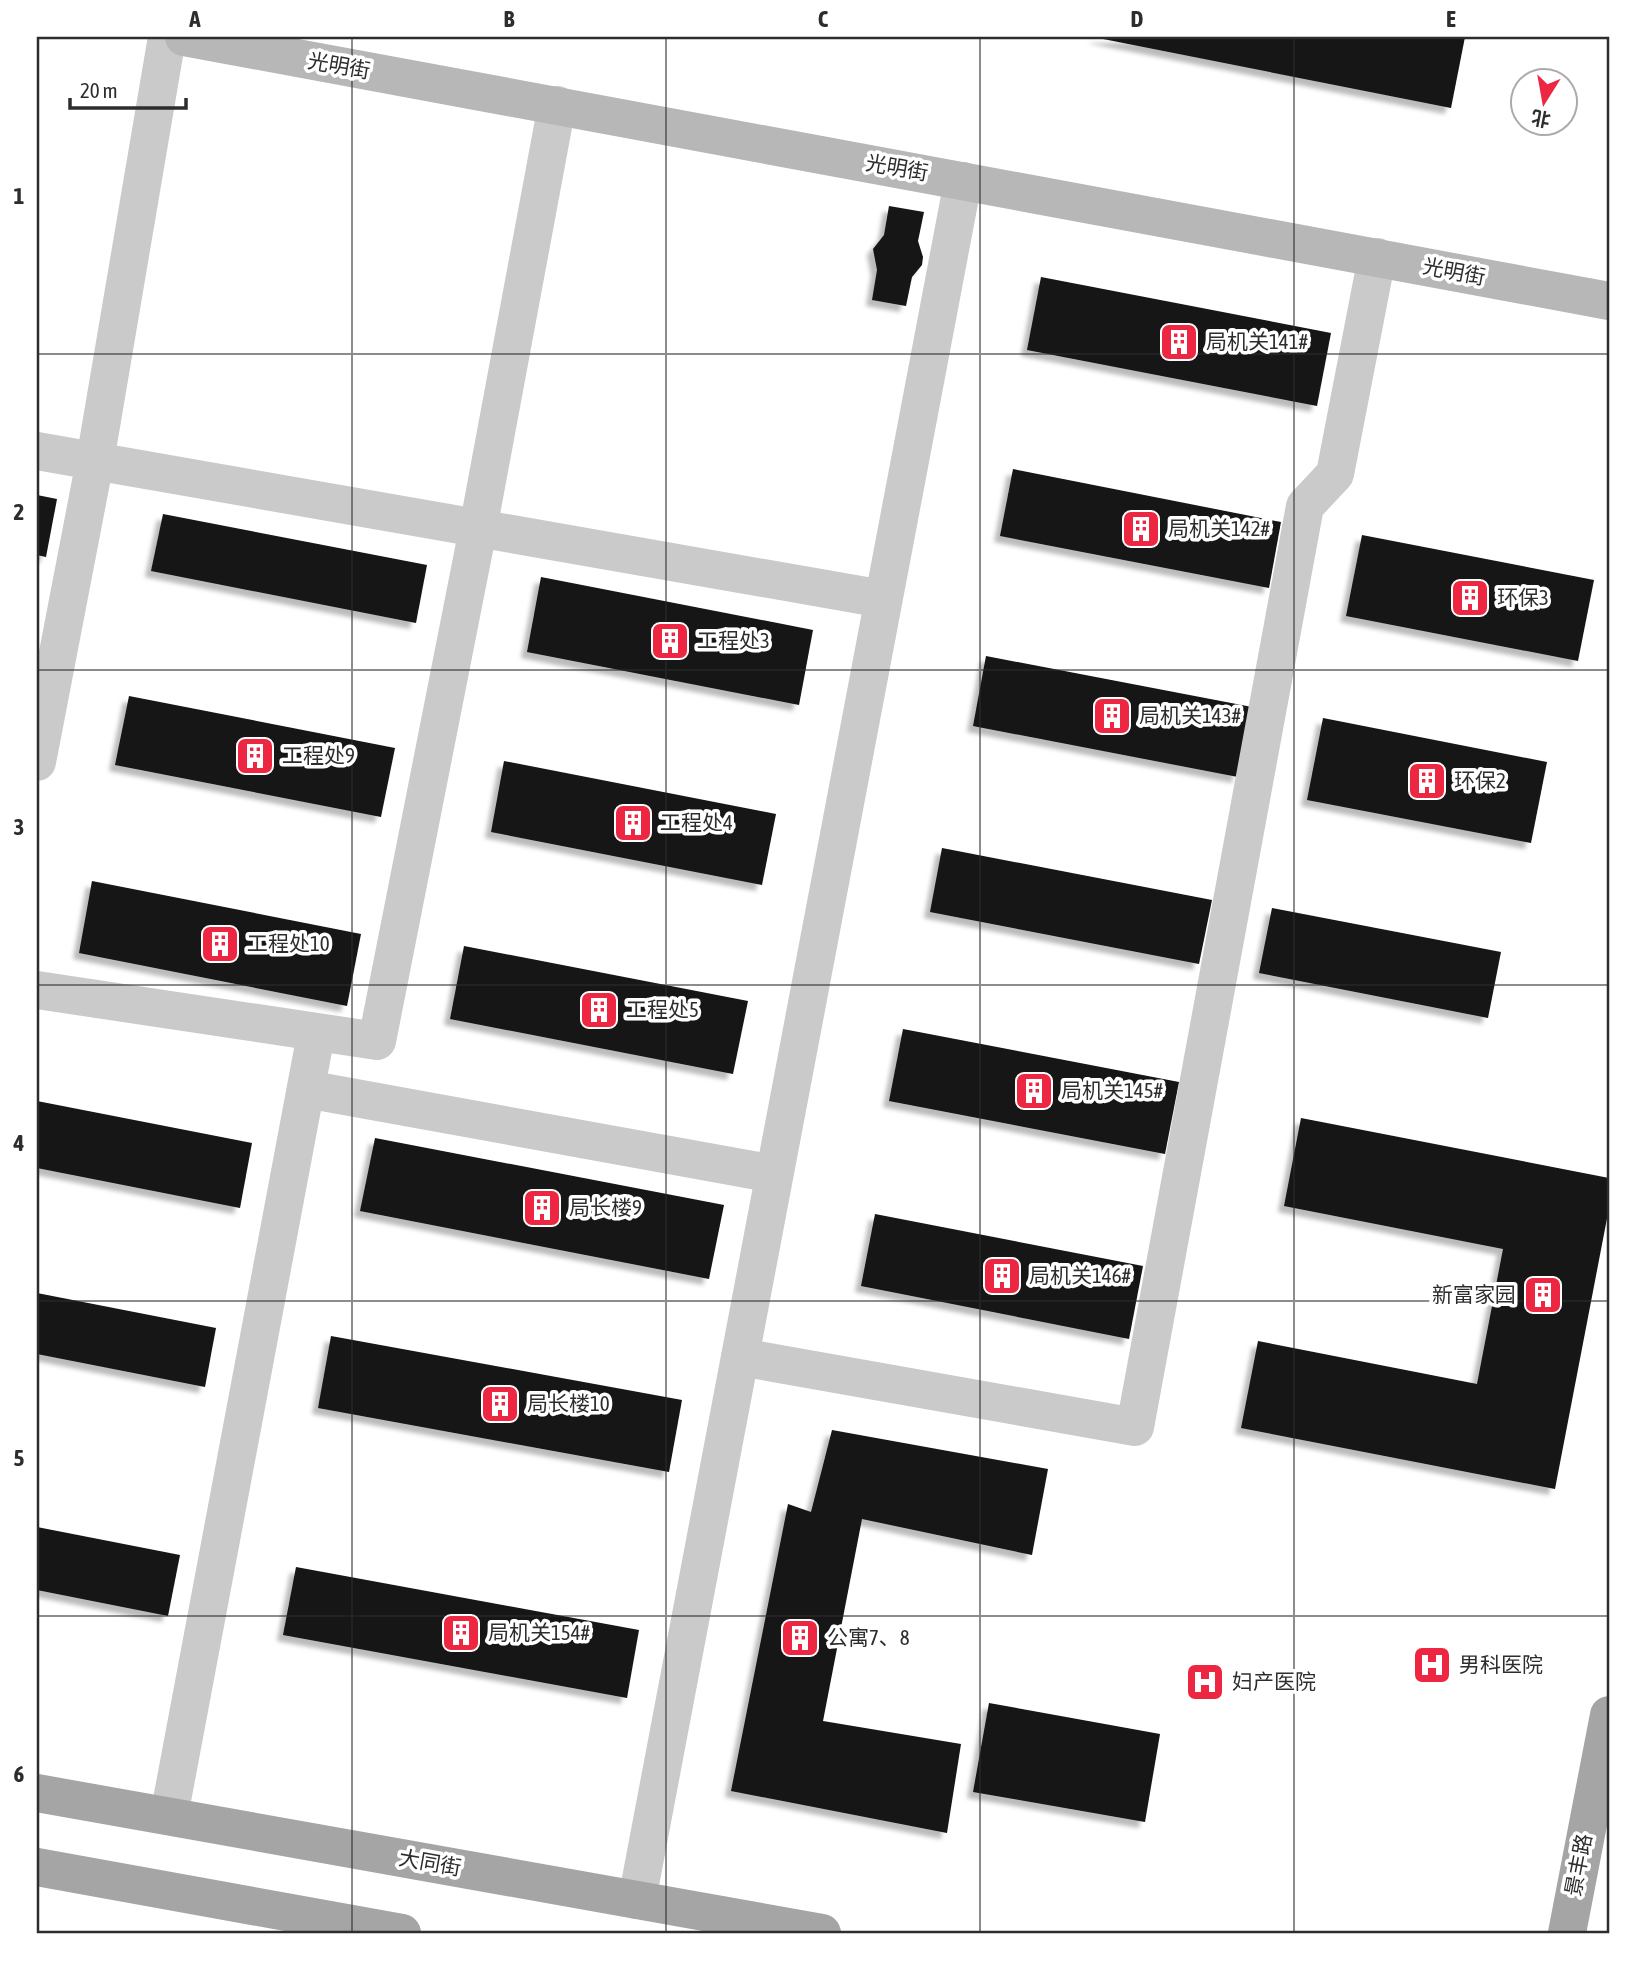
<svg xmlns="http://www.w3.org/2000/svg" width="1646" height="1970" viewBox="0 0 1646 1970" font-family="'Asap Condensed','Noto Sans SC',sans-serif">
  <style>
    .building { fill: #141414; filter: url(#shadow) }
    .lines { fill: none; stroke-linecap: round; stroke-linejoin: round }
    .street { stroke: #cacaca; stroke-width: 38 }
    .secondary { stroke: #b7b7b7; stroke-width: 38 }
    .primary { stroke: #a5a5a5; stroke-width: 38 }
    .grid { fill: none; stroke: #2d2d2d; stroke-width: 2; stroke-opacity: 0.55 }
    .labels { text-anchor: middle; stroke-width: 7; stroke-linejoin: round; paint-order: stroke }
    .street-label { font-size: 21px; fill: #2d2d2d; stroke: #fff }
    .poi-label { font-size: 21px; fill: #2d2d2d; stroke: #fff; text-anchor: start }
    .neatline { fill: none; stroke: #2d2d2d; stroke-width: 2.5 }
    .grid-label { font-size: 23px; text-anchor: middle; font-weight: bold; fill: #2d2d2d }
  </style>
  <defs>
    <filter id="shadow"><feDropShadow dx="-6" dy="6" stdDeviation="2" flood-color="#0004"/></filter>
  </defs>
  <rect width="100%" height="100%" fill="#fff"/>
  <g class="building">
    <path d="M1093 37H1465L1451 108Z"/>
    <path d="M889 206 924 212 918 241 923 257 922 265 912 277 906 306 872 300 877 270 873 249 884 235Z"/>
    <path d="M1041 277 1331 333 1317 406 1027 350Z"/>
    <path d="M1013 469 1281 522 1269 588 1000 536Z"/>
    <path d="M37 495 57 499 46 557 37 555Z"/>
    <path d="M163 514 427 565 416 623 151 571Z"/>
    <path d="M1362 535 1594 580 1578 661 1346 616Z"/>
    <path d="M541 577 813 630 799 705 527 652Z"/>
    <path d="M986 656 1252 707 1238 777 973 726Z"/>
    <path d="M129 696 395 748 381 817 115 765Z"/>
    <path d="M1323 718 1547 762 1531 843 1307 800Z"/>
    <path d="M504 761 776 814 762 885 491 832Z"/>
    <path d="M942 848 1212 900 1199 964 930 912Z"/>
    <path d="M92 881 361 934 347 1006 79 953Z"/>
    <path d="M1272 908 1501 952 1488 1018 1259 973Z"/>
    <path d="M464 946 748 1001 733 1074 450 1019Z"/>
    <path d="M903 1029 1179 1082 1165 1154 889 1101Z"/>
    <path d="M37 1101 252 1143 240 1208 37 1168Z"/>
    <path d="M1301 1118 1609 1178V1208L1555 1489 1241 1428 1258 1341 1477 1384 1503 1249 1284 1206Z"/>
    <path d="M375 1138 724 1205 709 1279 360 1211Z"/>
    <path d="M875 1214 1143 1266 1129 1339 861 1286Z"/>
    <path d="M37 1293 216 1328 205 1387 37 1354Z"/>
    <path d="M331 1336 682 1400 669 1472 318 1408Z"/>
    <path d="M832 1430 1048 1469 1032 1555 862 1519 823 1721 961 1744 947 1833 731 1791 788 1504 811 1512Z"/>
    <path d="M37 1527 180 1555 168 1616 37 1590Z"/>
    <path d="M296 1567 639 1630 627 1698 283 1635Z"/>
    <path d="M989 1703 1160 1734 1145 1822 973 1792Z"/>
  </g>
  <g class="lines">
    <g class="street">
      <path d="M37 451 883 599"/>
      <path d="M37 762 95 461 167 37"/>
      <path d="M37 990 377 1041 478 529 557 105"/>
      <path d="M306 1089 774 1174"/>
      <path d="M740 1357 1135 1427 1305 506 1335 474 1377 257"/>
      <path d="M169 1816 316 1034"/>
      <path d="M637 1900 963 181"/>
    </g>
    <path class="secondary" d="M184 37 1609 301"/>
    <g class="primary">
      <path d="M37 1793 822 1933"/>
      <path d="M37 1867 402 1933"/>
      <path d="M1567 1933 1609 1715"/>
    </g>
  </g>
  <path class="grid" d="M352 37V1933M666 37V1933M980 37V1933M1294 37V1933M37 354H1609M37 670H1609M37 985H1609M37 1301H1609M37 1616H1609"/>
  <defs>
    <symbol id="building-square" viewBox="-11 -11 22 22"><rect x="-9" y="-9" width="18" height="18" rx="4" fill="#ed2742" stroke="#fff"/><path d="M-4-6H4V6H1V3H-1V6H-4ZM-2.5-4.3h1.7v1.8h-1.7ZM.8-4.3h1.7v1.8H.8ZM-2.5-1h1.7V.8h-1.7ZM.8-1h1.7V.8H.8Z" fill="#fff"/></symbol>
    <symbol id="hospital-square" viewBox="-11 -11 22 22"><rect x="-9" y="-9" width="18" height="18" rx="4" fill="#ed2742" stroke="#fff"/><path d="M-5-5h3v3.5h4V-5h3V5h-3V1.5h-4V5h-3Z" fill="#fff"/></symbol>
  </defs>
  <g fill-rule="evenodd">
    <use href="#building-square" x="1157" y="320" width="44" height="44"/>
    <use href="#building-square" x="1119" y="507" width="44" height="44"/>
    <use href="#building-square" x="1448" y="576" width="44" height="44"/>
    <use href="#building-square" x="648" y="619" width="44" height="44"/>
    <use href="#building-square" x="1090" y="694" width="44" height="44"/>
    <use href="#building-square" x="233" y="734" width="44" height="44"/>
    <use href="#building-square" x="1405" y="759" width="44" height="44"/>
    <use href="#building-square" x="611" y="801" width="44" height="44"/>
    <use href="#building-square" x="198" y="922" width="44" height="44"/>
    <use href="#building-square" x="577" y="988" width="44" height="44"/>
    <use href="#building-square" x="1012" y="1069" width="44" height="44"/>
    <use href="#building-square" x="520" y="1186" width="44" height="44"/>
    <use href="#building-square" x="980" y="1254" width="44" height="44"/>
    <use href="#building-square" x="1521" y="1273" width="44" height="44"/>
    <use href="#building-square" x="478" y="1382" width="44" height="44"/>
    <use href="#building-square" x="439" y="1611" width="44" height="44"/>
    <use href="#building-square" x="778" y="1616" width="44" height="44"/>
    <use href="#hospital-square" x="1410" y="1643" width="44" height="44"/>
    <use href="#hospital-square" x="1183" y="1660" width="44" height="44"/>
  </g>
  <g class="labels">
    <g class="street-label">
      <text transform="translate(339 66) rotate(10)" y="7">光明街</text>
      <text transform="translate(897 168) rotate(10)" y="7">光明街</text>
      <text transform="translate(1454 272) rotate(11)" y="7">光明街</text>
      <text transform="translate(430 1863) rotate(10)" y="7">大同街</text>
      <text transform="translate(1579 1865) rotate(-79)" y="7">景丰路</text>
    </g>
    <g class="poi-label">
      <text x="1206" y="349">局机关141#</text>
      <text x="1168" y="536">局机关142#</text>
      <text x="1497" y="605">环保3</text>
      <text x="697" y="648">工程处3</text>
      <text x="1139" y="723">局机关143#</text>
      <text x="282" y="763">工程处9</text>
      <text x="1454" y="788">环保2</text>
      <text x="660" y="830">工程处4</text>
      <text x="247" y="951">工程处10</text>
      <text x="626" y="1017">工程处5</text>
      <text x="1061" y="1098">局机关145#</text>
      <text x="569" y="1215">局长楼9</text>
      <text x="1029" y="1283">局机关146#</text>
      <text x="1516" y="1302" text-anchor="end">新富家园</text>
      <text x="527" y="1411">局长楼10</text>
      <text x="488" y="1640">局机关154#</text>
      <text x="827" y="1645">公寓7、8</text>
      <text x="1459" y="1672">男科医院</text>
      <text x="1232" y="1689">妇产医院</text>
    </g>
  </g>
  <rect width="1646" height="1970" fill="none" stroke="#ffffff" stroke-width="77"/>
  <g transform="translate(1544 102) rotate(191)"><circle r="33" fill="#ffffff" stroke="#ababab" stroke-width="2"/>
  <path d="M0-5L12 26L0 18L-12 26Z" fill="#ed2742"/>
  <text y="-10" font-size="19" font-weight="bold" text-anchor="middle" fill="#2d2d2d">北</text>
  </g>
  <path d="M70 98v10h116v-10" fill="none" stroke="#2d2d2d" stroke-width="3.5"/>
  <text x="80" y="98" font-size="21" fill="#2d2d2d" stroke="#ffffff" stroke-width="5" paint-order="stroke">20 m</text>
  <rect x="38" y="38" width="1570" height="1894" class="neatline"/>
  <g class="grid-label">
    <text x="195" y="27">A</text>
    <text x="509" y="27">B</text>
    <text x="823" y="27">C</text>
    <text x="1137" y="27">D</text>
    <text x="1451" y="27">E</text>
    <text x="19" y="204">1</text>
    <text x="19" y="520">2</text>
    <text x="19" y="835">3</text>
    <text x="19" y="1151">4</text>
    <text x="19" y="1466">5</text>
    <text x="19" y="1782">6</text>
  </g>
</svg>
